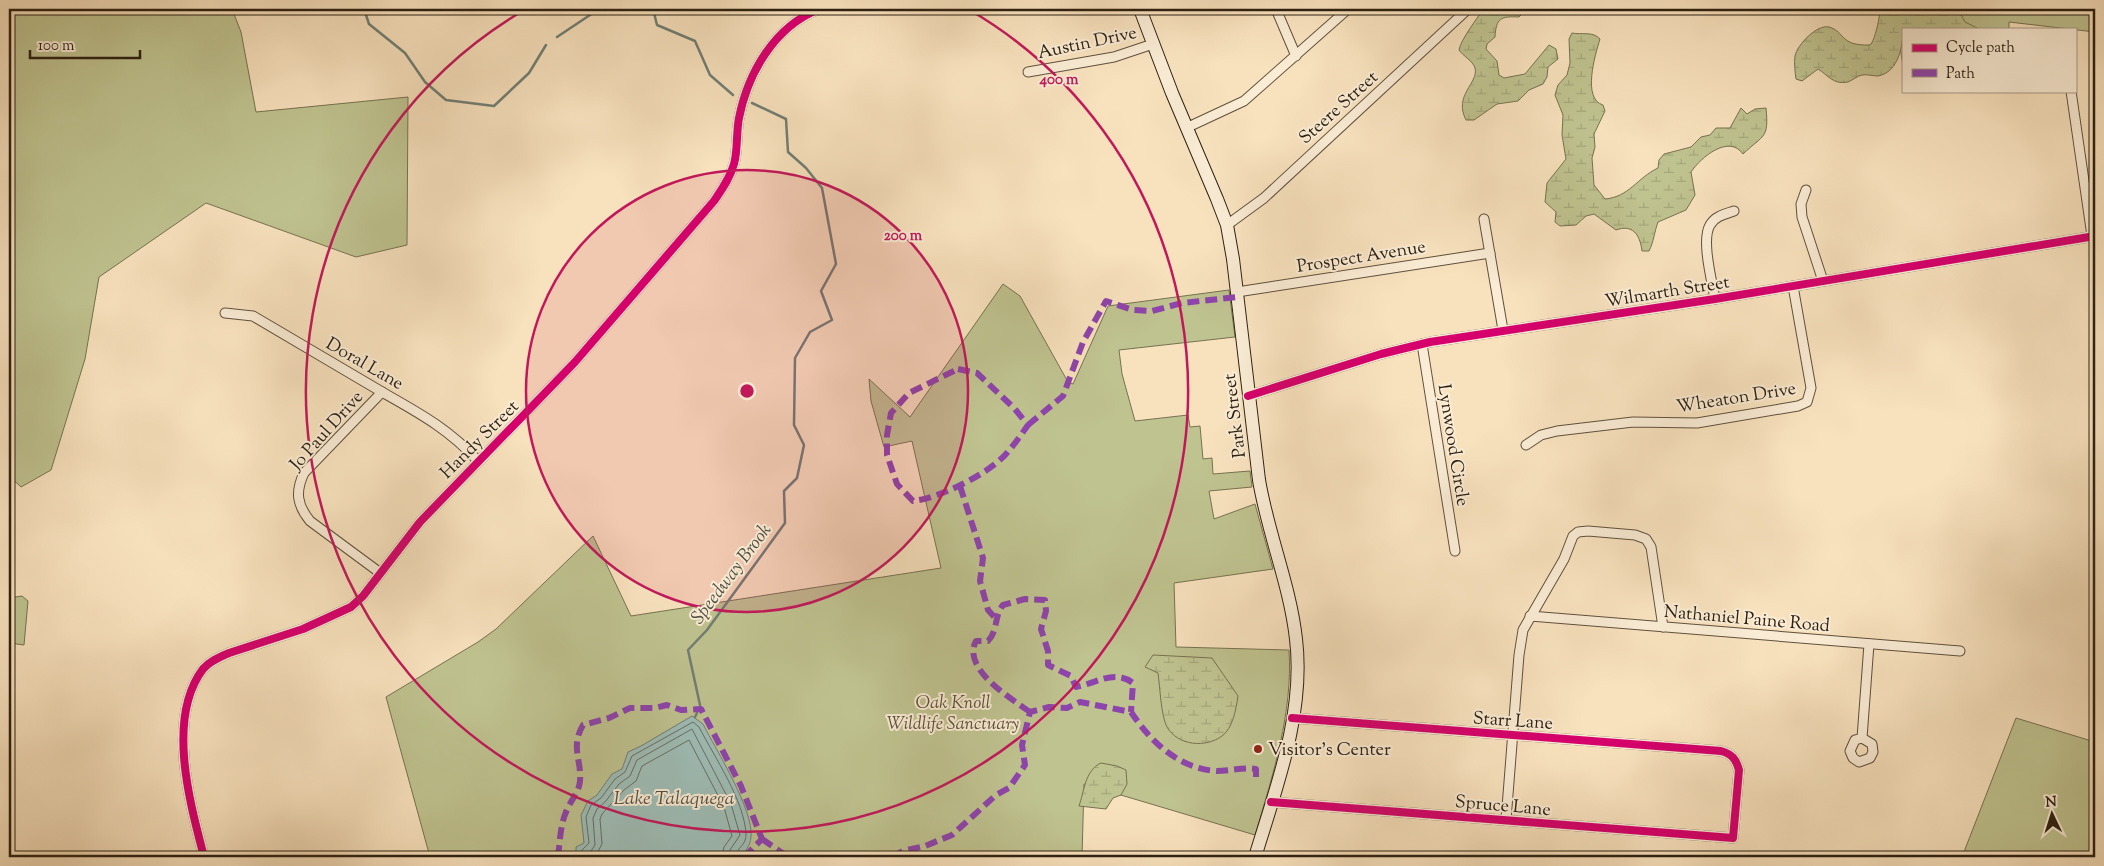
<svg xmlns="http://www.w3.org/2000/svg" width="2104" height="866" viewBox="0 0 2104 866" font-family="'Sorts Mill Goudy',serif">
  <style>
    .green { fill: #bfc390; stroke: #767251 }
    .wetland { fill: url(#wetland-marsh); stroke: #767251 }
    .water { fill: #9ebdb6; stroke: #717e74 }
    .lines { fill: none; stroke-linecap: round; stroke-linejoin: round }
    .shore { stroke: #666e64; stroke-width: 1 }
    .stream { stroke: #717e74; stroke-width: 2.5 }
    .street-casing { stroke: #60503d; stroke-width: 11 }
    .secondary-casing { stroke: #2d2012; stroke-width: 14 }
    .street { stroke: #faecd5; stroke-width: 9 }
    .secondary { stroke: #faecd5; stroke-width: 12 }
    .quiet { stroke: #8e44ad; stroke-width: 6; stroke-dasharray: 12 6; stroke-linecap: butt }
    .cycleway-casing { stroke: #faecd5; stroke-width: 11 }
    .cycleway { stroke: #d6006c; stroke-width: 8 }
    .ring { fill: none; stroke: #c2185b; stroke-width: 2.5 }
    .poi-dot { fill: #8f2418; stroke: #faecd5; stroke-width: 2 }
    .labels { text-anchor: middle; stroke-width: 4; stroke-linejoin: round; paint-order: stroke }
    .street-label { font-size: 18px; fill: #2d2012; stroke: #faecd5 }
    .park-label { font-size: 18px; font-style: italic; fill: #595138; stroke: #faecd5 }
    .poi-label { font-size: 18px; fill: #2d2012; stroke: #faecd5; text-anchor: start }
    .water-label { font-size: 19px; font-style: italic; fill: #4f4f43; stroke: #faecd5 }
    .centre { fill: #c2185b; stroke: #faecd5; stroke-width: 2.5 }
    .ring-label { font-size: 15px; text-anchor: middle; font-weight: bold; fill: #c2185b; stroke: #faecd5; stroke-width: 4; stroke-linejoin: round; paint-order: stroke }
  </style>
  <defs>
    <pattern id="wetland-marsh" width="20" height="14" patternUnits="userSpaceOnUse" patternTransform="scale(1.25)"><rect width="20" height="14" fill="#bfc390"/><path d="M1 5h8M5 5V1M11 12h8M15 12V8" fill="none" stroke="#a4a77b"/></pattern>
  </defs>
  <rect width="100%" height="100%" fill="#f8e2be"/>
  <filter id="stains"><feTurbulence type="fractalNoise" baseFrequency=".004" numOctaves="4"/><feColorMatrix values="0 0 0 0 .2 0 0 0 0 .09 0 0 0 0 .02 0 0 0 .5 -.17"/></filter>
  <radialGradient id="worn" r=".72"><stop offset=".6" stop-color="#630" stop-opacity="0"/><stop offset="1" stop-color="#630" stop-opacity=".3"/></radialGradient>
  <g class="green">
    <path d="M9 9H232L241 32 256 112 408 97 407 245 356 257 206 203 99 277 85 359 51 470 21 487 9 476Z"/>
    <path d="M1894 9H2095V32L2009 22V29H1903V66Z"/>
    <path d="M1003 284 1020 296 1068 382 1073 384 1108 306 1229 290 1235 337 1119 350 1122 374 1135 421 1188 415 1190 427 1200 426 1203 459 1212 458 1213 474 1250 471 1252 487 1209 491 1214 519 1255 504 1273 569 1174 583 1176 647 1289 650C1293 712 1273 775 1255 835L1084 784 1082 857H430L386 697 478 642 496 629 593 536 631 616 941 568 912 441 884 447 871 401 869 379 910 417Z"/>
    <path d="M22 596 28 601 24 645 9 643V598Z"/>
    <path d="M2016 718 2095 742V857H1962Z"/>
  </g>
  <g class="wetland">
    <path d="M1483 9H1527L1519 17C1501 16 1496 18 1495 37L1487 44 1486 49 1497 61 1499 75 1504 78 1525 74 1549 45 1556 49 1558 59 1548 67 1547 77 1543 84 1529 90 1518 101 1497 104 1474 120H1466C1453 95 1479 83 1475 68 1473 61 1463 56 1459 50 1461 39 1477 19 1483 9Z"/>
    <path d="M1880 9H1958L1965 22 1979 29H1903C1903 45 1899 72 1878 76 1873 76 1867 74 1862 75 1857 76 1853 80 1848 82 1833 85 1828 75 1818 69L1802 81 1796 79C1795 72 1794 63 1795 56 1797 45 1817 24 1829 27 1846 32 1839 46 1870 45 1875 41 1880 16 1880 9Z"/>
    <path d="M1572 33C1582 35 1593 31 1600 39 1595 55 1582 99 1603 105L1605 111 1594 134 1595 147 1592 158 1594 185 1605 199C1629 197 1637 178 1658 168L1659 160 1664 154 1691 147 1701 137 1710 135 1716 128H1730L1741 108 1747 114 1755 109 1766 108C1769 139 1764 134 1743 154 1729 134 1701 157 1691 172L1695 195 1686 210 1658 222C1654 233 1654 241 1649 251H1642C1640 234 1632 224 1616 230L1594 214 1586 216 1576 225 1560 226 1555 222 1556 212 1545 202 1547 183 1566 159 1562 135 1563 115 1555 95 1558 85 1567 75 1570 63 1569 39Z"/>
    <path d="M1153 655 1212 658 1238 696C1236 709 1233 728 1222 736 1206 748 1178 746 1167 727 1161 716 1160 687 1158 673L1145 667Z"/>
    <path d="M1101 763 1117 766 1126 770 1127 784 1121 795 1113 798 1106 809 1079 806C1084 792 1085 770 1101 763Z"/>
  </g>
  <path class="water" d="M692 716 703 724C716 750 754 810 751 837 750 847 745 853 736 857H576V847L584 843 581 815 588 801 597 795 612 774 622 769 628 752 641 746Z"/>
  <g class="lines">
    <g class="shore">
      <path d="M581 857 582 850 589 843 586 817 591 805 601 798 615 779 625 772 632 756 693 722 699 727C715 758 744 800 746 834 747 845 736 848 735 857"/>
      <path d="M587 857 595 845 593 818 597 809 605 802 619 784 630 776 637 760 692 729 731 804 740 835 730 850 729 857"/>
      <path d="M595 857 602 844 600 819 602 814 624 790 636 781 642 766 689 740 724 807 732 836 724 847 722 857"/>
    </g>
    <g class="stream">
      <path d="M364 9 369 24 405 53 425 82 446 100 494 106 529 73 546 45"/>
      <path d="M653 9 657 25 695 41 710 75 733 95"/>
      <path d="M557 37 599 9"/>
      <path d="M700 705 688 650 707 630 785 523 784 491 797 478 804 445 794 425 795 358 810 332 832 320 821 291 836 264 822 188 806 168 788 152 786 119 752 103"/>
      <path d="M695 717 697 713"/>
    </g>
    <defs>
      <g id="street">
        <path d="M1276 9 1296 56"/>
        <path d="M1028 72 1114 57 1153 44"/>
        <path d="M2071 91 2092 236"/>
        <path d="M1186 128 1244 101 1348 9"/>
        <path d="M1806 190 1801 204 1802 217 1823 281"/>
        <path d="M1484 219 1503 330"/>
        <path d="M1227 225 1264 198 1468 9"/>
        <path d="M1237 292 1490 253"/>
        <path d="M1715 299C1712 281 1701 240 1710 225 1715 216 1725 214 1734 211"/>
        <path d="M225 313 253 316C296 341 339 367 382 392 419 413 449 429 478 461"/>
        <path d="M1422 344 1455 551"/>
        <path d="M1248 396 1381 354 1430 342 1715 299 2095 236"/>
        <path d="M1526 445 1541 435 1557 431 1633 422 1697 423 1798 406 1807 402 1811 388 1793 286"/>
        <path d="M379 572 310 521C297 505 295 492 304 473L382 392"/>
        <path d="M1530 616 1960 651"/>
        <path d="M1862 738 1872 744 1873 752 1870 758 1859 762 1853 758 1850 751 1855 740 1862 738 1869 644"/>
        <path d="M1271 802 1733 838 1739 770C1736 759 1732 754 1721 751L1292 718"/>
        <path d="M1506 820 1519 655 1523 630 1564 559 1573 536 1578 532 1588 531 1635 535 1646 539 1651 547 1663 627"/>
        <path d="M204 857C190 803 166 718 203 669 210 661 220 657 229 653L303 629 351 607 363 596 420 522 575 362 714 201C722 189 730 178 734 164 738 150 736 133 739 118 748 73 774 27 819 9"/>
      </g>
      <path id="secondary" d="M1140 9 1172 93 1217 199 1227 225 1233 259 1259 480C1268 534 1290 585 1296 639 1305 713 1276 788 1255 857"/>
    </defs>
    <use href="#street" class="street-casing"/>
    <use href="#secondary" class="secondary-casing"/>
    <use href="#street" class="street"/>
    <use href="#secondary" class="secondary"/>
    <g class="quiet">
      <path d="M958 369 977 373 1014 408 1028 425C1021 435 1014 445 1006 454 988 474 940 498 913 501L897 484 887 455V435L891 413 909 393Z"/>
      <path d="M1028 425 1063 396 1083 342 1106 301 1133 310 1152 311 1182 303 1237 297"/>
      <path d="M960 486 983 558 980 581 985 599 988 610 996 619"/>
      <path d="M1030 712C1012 699 961 669 976 641H988C998 631 994 616 1003 605L1025 599 1045 600 1046 611 1041 629 1048 651V665L1071 676 1076 687C1097 683 1114 669 1133 683L1131 712"/>
      <path d="M762 839 788 857"/>
      <path d="M558 857C560 842 560 826 566 812 570 801 579 793 580 781 582 761 570 747 583 725L609 718 630 708H655L667 705 681 710 701 709 741 786 762 839"/>
      <path d="M744 857 762 839"/>
      <path d="M892 857 903 851 925 846 952 835 996 795 1009 788 1025 765 1022 745 1030 712 1049 707 1067 708 1080 702 1131 712C1151 742 1179 769 1217 771 1230 771 1243 767 1256 769V778"/>
    </g>
    <defs>
      <g id="cycleway">
        <path d="M1248 396 1381 354 1430 342 1715 299 2095 236"/>
        <path d="M1271 802 1733 838 1739 770C1736 759 1732 754 1721 751L1292 718"/>
        <path d="M204 857C190 803 166 718 203 669 210 661 220 657 229 653L303 629 351 607 363 596 420 522 575 362 714 201C722 189 730 178 734 164 738 150 736 133 739 118 748 73 774 27 819 9"/>
      </g>
    </defs>
    <use href="#cycleway" class="cycleway-casing"/>
    <use href="#cycleway" class="cycleway"/>
  </g>
  <circle cx="747" cy="391" r="221" fill="#c2185b" fill-opacity=".12"/>
  <g class="ring">
    <circle cx="747" cy="391" r="221"/>
    <path d="M968 9A441 441 0 1 1 526 9"/>
  </g>
  <circle class="poi-dot" cx="1258" cy="749" r="5"/>
  <g class="labels">
    <g class="street-label">
      <text transform="translate(1087 42) rotate(-12)" y="6">Austin Drive</text>
      <text transform="translate(1338 107) rotate(-42)" y="6">Steere Street</text>
      <text transform="translate(1361 256) rotate(-9)" y="6">Prospect Avenue</text>
      <text transform="translate(1667 291) rotate(-9)" y="6">Wilmarth Street</text>
      <text transform="translate(365 363) rotate(30)" y="6">Doral Lane</text>
      <text transform="translate(1736 397) rotate(-9)" y="6">Wheaton Drive</text>
      <text transform="translate(1234 416) rotate(-97)" y="6">Park Street</text>
      <text transform="translate(326 430) rotate(-48)" y="6">Jo Paul Drive</text>
      <text transform="translate(479 439) rotate(-45)" y="6">Handy Street</text>
      <text transform="translate(1454 445) rotate(81)" y="6">Lynwood Circle</text>
      <text transform="translate(1747 618) rotate(5)" y="6">Nathaniel Paine Road</text>
      <text transform="translate(1513 720) rotate(4)" y="6">Starr Lane</text>
      <text transform="translate(1503 805) rotate(5)" y="6">Spruce Lane</text>
    </g>
    <g class="park-label">
      <text x="953" y="708">Oak Knoll<tspan x="953" dy="21">Wildlife Sanctuary</tspan></text>
    </g>
    <g class="poi-label">
      <text x="1268" y="755">Visitor's Center</text>
    </g>
    <g class="water-label">
      <text transform="translate(730 573) rotate(-53)" y="7">Speedway Brook</text>
      <text x="674" y="804">Lake Talaquega</text>
    </g>
  </g>
  <circle cx="747" cy="391" r="8" class="centre"/>
  <g class="ring-label">
    <text x="1059" y="84">400 m</text>
    <text x="903" y="240">200 m</text>
  </g>
  <rect width="2104" height="866" fill="none" stroke="#f8e2be" stroke-width="30"/>
  <rect x="10" y="10" width="2084" height="846" fill="none" stroke="#2d2012" stroke-width="2.5"/>
  <rect x="15" y="15" width="2074" height="836" fill="none" stroke="#2d2012"/>
  <rect x="1902" y="28" width="175" height="65" fill="#faecd5" stroke="#a89a87"/>
  <rect x="1912" y="44" width="25" height="8" fill="#d6006c" stroke="#a89a87"/>
  <text x="1946" y="52" font-size="15" fill="#2d2012">Cycle path</text>
  <rect x="1912" y="69" width="25" height="8" fill="#8e44ad" stroke="#a89a87"/>
  <text x="1946" y="78" font-size="15" fill="#2d2012">Path</text>
  <g transform="translate(2052 814) rotate(356)" stroke="#faecd5" stroke-width="4" paint-order="stroke">
  <path d="M0-4L9 19L0 12L-9 19Z" fill="#2d2012"/>
  <text y="-8" font-size="14" font-weight="bold" text-anchor="middle" fill="#2d2012">N</text>
  </g>
  <path d="M30 50v8h110v-8" fill="none" stroke="#2d2012" stroke-width="2.5"/>
  <text x="38" y="50" font-size="15" fill="#2d2012" stroke="#faecd5" stroke-width="4" paint-order="stroke">100 m</text>
  <rect width="100%" height="100%" filter="url(#stains)"/>
  <rect width="100%" height="100%" fill="url(#worn)"/>
</svg>
